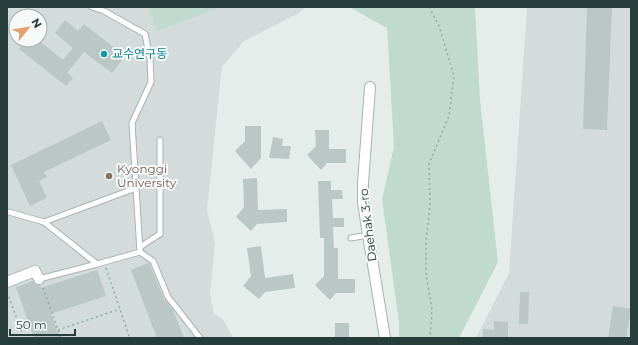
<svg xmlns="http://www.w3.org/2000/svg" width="638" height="345" viewBox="0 0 638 345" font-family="Montserrat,'Noto Sans KR',sans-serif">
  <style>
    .built { fill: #d3dcda; fill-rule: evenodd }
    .green { fill: #c0dbcd }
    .building { fill: #bac7c4 }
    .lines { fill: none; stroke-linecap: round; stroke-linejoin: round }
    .lane-casing { stroke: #a8b5b3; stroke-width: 7 }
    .street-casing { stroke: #a8b5b3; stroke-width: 12 }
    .path { stroke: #89ada9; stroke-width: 1.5; stroke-dasharray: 2 3; stroke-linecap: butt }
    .lane { stroke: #fff; stroke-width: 5 }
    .street { stroke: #fff; stroke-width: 10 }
    .culture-dot { fill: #0f9aa8; stroke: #f5f9f8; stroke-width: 1.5 }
    .education-dot { fill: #8d6e63; stroke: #f5f9f8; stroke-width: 1.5 }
    .labels { text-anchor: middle; stroke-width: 4; stroke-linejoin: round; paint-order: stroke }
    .culture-label { font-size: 12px; fill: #0d838f; stroke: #f5f9f8; text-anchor: start }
    .education-label { font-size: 12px; fill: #785e54; stroke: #f5f9f8; text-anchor: start }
    .street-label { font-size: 12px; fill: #263d3b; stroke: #f5f9f8 }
  </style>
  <rect width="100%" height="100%" fill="#e5edeb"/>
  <g class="built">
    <path d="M7 7H305L299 13 244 41 222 67 207 209 215 243 210 293 214 314 223 319 233 338H7ZM16 16H40V40H16Z"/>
    <path d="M527 7H631V338H476L509 273Z"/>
  </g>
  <g class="green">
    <path d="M148 7H221L157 31Z"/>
    <path d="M349 7H475L480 100 498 262 459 338H399V323L382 199 394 147 387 28Z"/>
  </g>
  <g class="building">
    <path d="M587 7H612L607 130 583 129Z"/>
    <path d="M65 20 78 31 84 24 125 56 112 73 84 52 67 73 73 78 66 86 19 49 26 40H38L63 60 73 48 55 33Z"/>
    <path d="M102 121 111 140 44 172 47 177 39 181 47 198 30 206 11 165Z"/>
    <path d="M245 126H261V158L251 169 235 151 245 141Z"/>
    <path d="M315 130H329V149H346V163H327L321 170 307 155 316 146Z"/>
    <path d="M273 137 283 139 282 146H291L289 159 269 158Z"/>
    <path d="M257 178 258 210 287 209V222L257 224 251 231 236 217 244 207 243 179Z"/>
    <path d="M318 181H331V190H342L343 199H332L333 218H344V227H333L334 248H338V279H355V293H336L330 300 315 285 324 276V238H320Z"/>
    <path d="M261 246 265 278 293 274 295 288 265 292 259 299 243 286 251 276 247 248Z"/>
    <path d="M149 263 164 299 173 310 184 338H157L131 270Z"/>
    <path d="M97 270 106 296 51 314 60 338H34L16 287 33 281 36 285H40L41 288Z"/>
    <path d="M520 292H529L528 324H519Z"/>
    <path d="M613 306 631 309 626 338H608Z"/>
    <path d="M494 321 508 322V338H483V329L494 330Z"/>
    <rect x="335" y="323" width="14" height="15"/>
  </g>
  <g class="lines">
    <defs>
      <g id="lane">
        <path d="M92 7 104 11 145 34 150 59 151 82 132 123 140 252 153 261 168 297 200 338"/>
        <path d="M9 212 44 222 97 264 140 252"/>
        <path d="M44 222 136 188"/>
        <path d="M351 238 368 235"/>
        <path d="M140 247 160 234V140"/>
        <path d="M39 279 97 264"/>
      </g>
      <g id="street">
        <path d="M370 87 363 183V202L368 235 377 289 385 338"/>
        <path d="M7 282 35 271 39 279"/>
      </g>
    </defs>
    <use href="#lane" class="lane-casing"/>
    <use href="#street" class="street-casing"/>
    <g class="path">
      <path d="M429 7 439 26 454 76 449 116 429 164 430 205 426 242V274L432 310 430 338"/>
      <path d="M106 268 129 336 128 338"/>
      <path d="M43 288 61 338"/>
      <path d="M7 292 24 338"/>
      <path d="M58 330 120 309"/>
    </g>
    <use href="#lane" class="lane"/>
    <use href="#street" class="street"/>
  </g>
  <circle class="culture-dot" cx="104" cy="54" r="4"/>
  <circle class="education-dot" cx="109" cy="176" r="4"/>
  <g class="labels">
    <g class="culture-label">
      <text x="112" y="58">교수연구동</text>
    </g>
    <g class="education-label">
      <text x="117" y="173">Kyonggi<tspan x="117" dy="14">University</tspan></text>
    </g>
    <g class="street-label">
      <text transform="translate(368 225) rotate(-97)" y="4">Daehak 3-ro</text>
    </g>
  </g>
  <rect width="638" height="345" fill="none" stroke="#263d3b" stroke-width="16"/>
  <g transform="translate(28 28) rotate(60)"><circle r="19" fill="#f5f9f8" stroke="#a2aeac"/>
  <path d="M0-3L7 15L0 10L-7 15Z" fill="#e4a26c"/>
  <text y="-6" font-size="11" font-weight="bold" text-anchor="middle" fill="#263d3b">N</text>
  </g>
  <path d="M10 329v6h65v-6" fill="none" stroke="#263d3b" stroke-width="2"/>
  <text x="16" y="329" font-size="12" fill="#263d3b" stroke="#f5f9f8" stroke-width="3" paint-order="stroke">50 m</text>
</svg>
